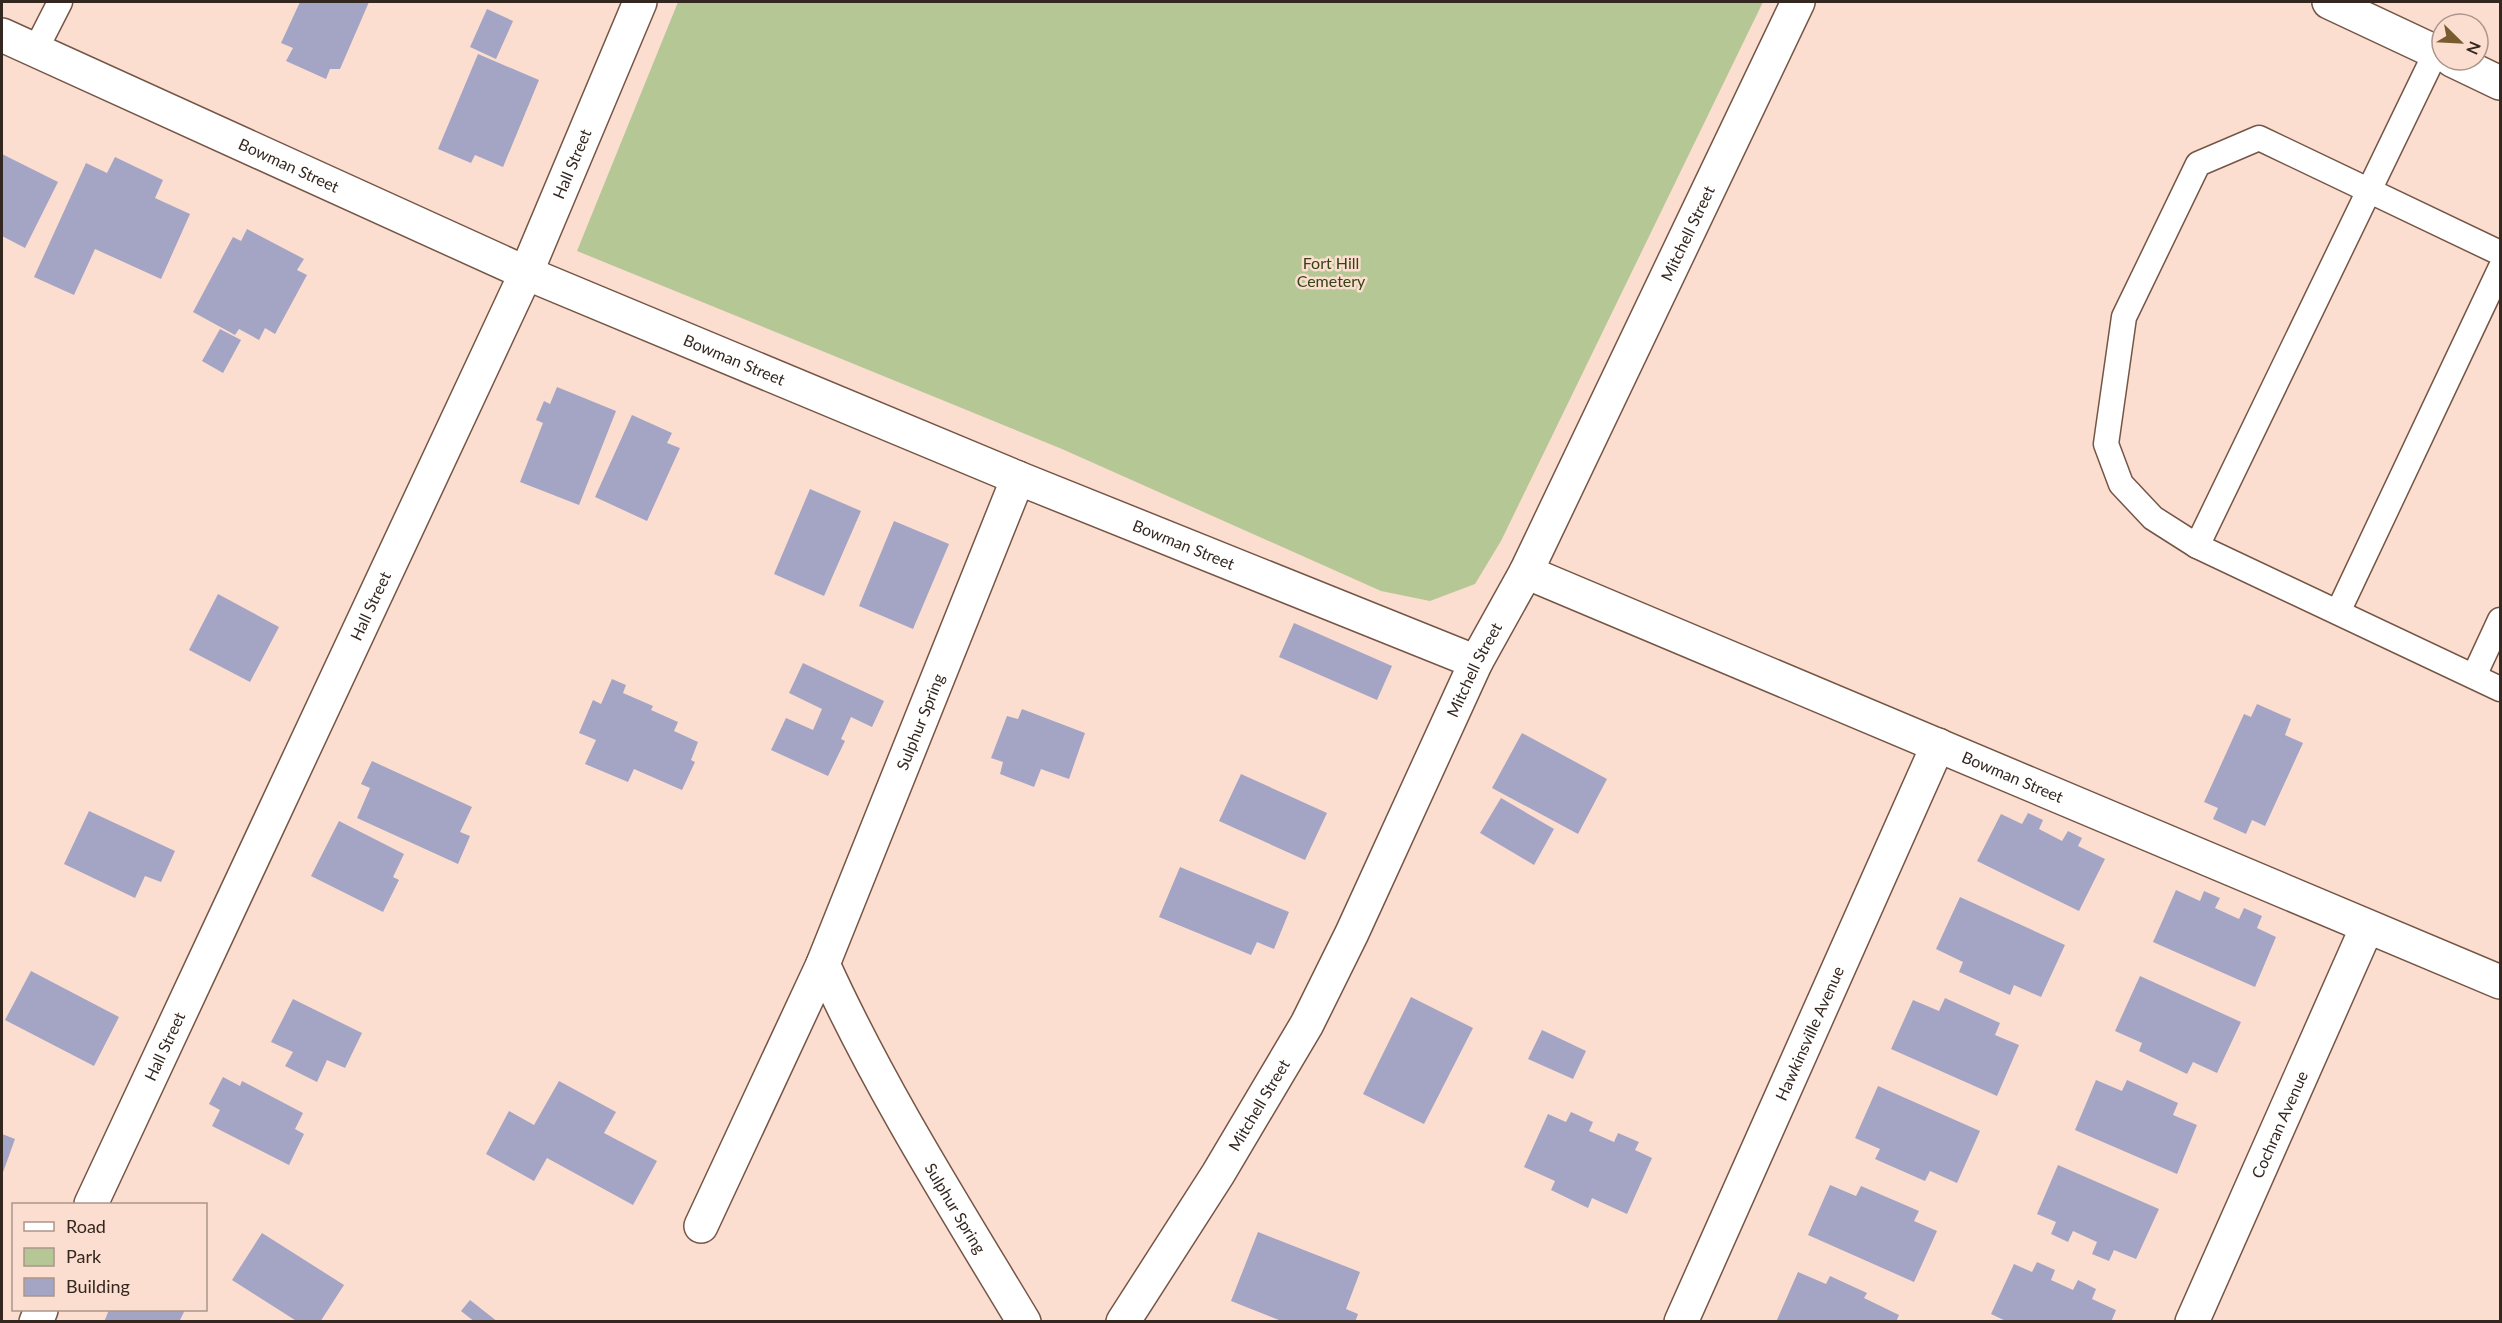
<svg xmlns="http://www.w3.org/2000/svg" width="2502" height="1323" viewBox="0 0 2502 1323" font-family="Lato,sans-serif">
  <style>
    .green { fill: #b6c796 }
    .building { fill: #a4a4c5 }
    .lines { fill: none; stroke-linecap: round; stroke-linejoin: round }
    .lane-casing { stroke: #755646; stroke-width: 27 }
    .street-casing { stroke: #755646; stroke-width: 36 }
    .lane { stroke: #fff; stroke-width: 24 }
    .street { stroke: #fff; stroke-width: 33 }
    .labels { text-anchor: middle; stroke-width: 5; stroke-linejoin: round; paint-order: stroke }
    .street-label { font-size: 16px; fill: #342720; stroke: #fcded0 }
    .park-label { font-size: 16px; fill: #354214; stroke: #fcded0 }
  </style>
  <rect width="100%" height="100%" fill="#fcded0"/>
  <path class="green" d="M678 2H1763L1501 541 1475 584 1430 601 1381 591 1062 449 577 251Z"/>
  <g class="building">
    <path d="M300 2H369L340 69H330L326 79 286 61 293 48 281 43Z"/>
    <path d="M487 9 513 21 496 59 470 47Z"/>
    <path d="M478 54 539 80 503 167 475 155 471 163 438 149Z"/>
    <path d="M2 154 58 182 25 248 2 236Z"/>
    <path d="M115 157 163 180 155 198 190 214 161 279 95 249 74 295 34 277 86 163 107 173Z"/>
    <path d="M247 229 304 259 297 270 307 275 275 334 265 328 259 340 239 329 235 335 193 312 233 237 241 241Z"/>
    <path d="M220 329 241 340 223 373 202 361Z"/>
    <path d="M557 387 616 411 579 505 520 482 543 423 536 420 544 401 550 404Z"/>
    <path d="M632 415 672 433 667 443 680 448 647 521 595 497Z"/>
    <path d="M810 489 861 511 824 596 774 574Z"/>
    <path d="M894 521 949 544 913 629 859 606Z"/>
    <path d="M218 594 279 627 250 682 189 650Z"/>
    <path d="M1294 623 1392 666 1377 700 1279 657Z"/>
    <path d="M803 663 884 701 872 727 851 717 841 739 845 741 828 776 771 750 786 718 813 730 822 709 789 693Z"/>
    <path d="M612 679 626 685 623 693 653 706 651 710 678 722 674 731 698 742 691 760 695 762 682 790 634 769 628 782 585 764 596 740 579 733 593 700 601 704Z"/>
    <path d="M2257 704 2291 719 2285 735 2303 743 2265 826 2252 820 2246 834 2213 819 2218 808 2204 802 2244 714 2251 717Z"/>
    <path d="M1022 709 1085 733 1069 779 1041 769 1034 787 1000 774 1003 762 991 758 1007 716 1018 719Z"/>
    <path d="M1522 733 1607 779 1578 834 1492 788Z"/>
    <path d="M372 761 472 807 460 832 470 836 458 864 357 818 370 788 361 784Z"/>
    <path d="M1241 774 1327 813 1305 860 1219 821Z"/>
    <path d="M1501 798 1554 829 1534 865 1480 833Z"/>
    <path d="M89 811 175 851 161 882 145 876 135 898 64 864Z"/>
    <path d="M2028 813 2043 820 2039 829 2062 841 2068 831 2082 838 2078 846 2105 859 2079 911 1977 861 2001 814 2022 824Z"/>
    <path d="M339 821 404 854 393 877 399 880 383 912 311 876Z"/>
    <path d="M1180 867 1289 912 1274 949 1257 942 1251 955 1159 917Z"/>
    <path d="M2176 890 2200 901 2204 891 2220 898 2215 908 2239 919 2244 908 2262 916 2257 928 2276 937 2255 987 2153 942Z"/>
    <path d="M1960 897 2065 945 2041 997 2014 985 2010 995 1959 972 1963 962 1936 949Z"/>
    <path d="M31 971 119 1017 94 1066 5 1020Z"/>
    <path d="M2140 976 2241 1022 2217 1073 2193 1062 2187 1074 2139 1051 2142 1043 2115 1031Z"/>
    <path d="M1411 997 1473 1028 1424 1124 1363 1094Z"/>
    <path d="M1945 998 2000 1023 1995 1035 2019 1045 1997 1096 1891 1049 1913 1000 1939 1011Z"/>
    <path d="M293 999 362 1033 345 1068 327 1060 317 1082 285 1066 293 1052 271 1042Z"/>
    <path d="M1542 1030 1586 1051 1573 1079 1528 1059Z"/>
    <path d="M223 1077 240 1086 242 1081 303 1113 295 1129 304 1134 289 1165 212 1126 220 1110 209 1104Z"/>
    <path d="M2096 1080 2122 1091 2127 1080 2178 1103 2173 1115 2197 1125 2177 1174 2075 1130Z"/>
    <path d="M559 1081 616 1112 604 1133 657 1161 633 1205 547 1158 534 1181 486 1154 509 1111 534 1125Z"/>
    <path d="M1878 1086 1980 1131 1957 1183 1930 1171 1925 1181 1875 1159 1880 1149 1855 1138Z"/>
    <path d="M1571 1112 1593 1122 1589 1131 1614 1142 1618 1133 1639 1142 1635 1150 1652 1158 1627 1214 1592 1198 1588 1208 1551 1190 1555 1181 1524 1167 1548 1114 1566 1122Z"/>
    <path d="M2 1134 15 1139 2 1175Z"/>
    <path d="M2058 1165 2159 1209 2136 1259 2114 1250 2109 1261 2092 1254 2097 1242 2073 1231 2068 1242 2051 1234 2056 1222 2037 1214Z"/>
    <path d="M1830 1185 1856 1196 1861 1186 1919 1211 1914 1221 1937 1231 1914 1282 1808 1235Z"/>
    <path d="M1258 1232 1360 1272 1346 1309 1358 1314 1355 1322H1284L1231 1301Z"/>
    <path d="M262 1233 344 1285 320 1322H298L232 1280Z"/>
    <path d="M2037 1262 2055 1270 2051 1280 2073 1290 2078 1280 2096 1289 2092 1299 2116 1310 2111 1322H2008L1991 1314 2014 1264 2032 1272Z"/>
    <path d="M1798 1272 1826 1284 1830 1276 1867 1293 1864 1298 1899 1315 1896 1322H1776Z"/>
    <path d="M470 1300 498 1322H475L461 1311Z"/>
    <path d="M109 1310H185L179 1322H104Z"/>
  </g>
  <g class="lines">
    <defs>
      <g id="lane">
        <path d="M35 51 60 2"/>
        <path d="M2436 52 2197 546 2500 689"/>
        <path d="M2197 546 2153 518 2121 484 2106 444 2124 317 2198 164 2259 138 2500 253"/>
        <path d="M2338 612 2500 269"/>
        <path d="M2474 676 2500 620"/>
      </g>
      <g id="street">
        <path d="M2329 2 2442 55"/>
        <path id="s1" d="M2 35 526 273 1018 478 1476 662"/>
        <path d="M2452 60 2500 83"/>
        <path id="s2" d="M1526 572 2500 982"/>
        <path id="s3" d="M823 964C880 1089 953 1204 1024 1322"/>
        <path id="s4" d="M91 1204 526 273 640 2"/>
        <path id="s5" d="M701 1226 823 964 1018 478"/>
        <path d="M36 1322 41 1310"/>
        <path id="s6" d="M1123 1322 1218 1174 1307 1024 1352 933 1476 662 1526 572 1798 2"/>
        <path id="s7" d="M1681 1322 1938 745"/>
        <path id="s8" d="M2192 1322 2367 927"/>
      </g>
    </defs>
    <use href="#lane" class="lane-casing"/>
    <use href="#street" class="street-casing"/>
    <use href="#lane" class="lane"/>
    <use href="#street" class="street"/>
  </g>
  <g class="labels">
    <g class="street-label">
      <text dy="6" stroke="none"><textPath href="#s4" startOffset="1146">Hall Street</textPath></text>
      <text dy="6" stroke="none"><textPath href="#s1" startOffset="315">Bowman Street</textPath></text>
      <text dy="6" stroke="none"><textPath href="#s6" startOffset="1228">Mitchell Street</textPath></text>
      <text dy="6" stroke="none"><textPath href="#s1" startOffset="801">Bowman Street</textPath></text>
      <text dy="6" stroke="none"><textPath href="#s1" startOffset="1287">Bowman Street</textPath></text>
      <text dy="6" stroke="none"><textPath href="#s4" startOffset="660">Hall Street</textPath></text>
      <text dy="6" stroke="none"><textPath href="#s6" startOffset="742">Mitchell Street</textPath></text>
      <text dy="6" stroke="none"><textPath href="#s5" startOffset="550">Sulphur Spring</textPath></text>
      <text dy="6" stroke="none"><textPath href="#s2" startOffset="528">Bowman Street</textPath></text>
      <text dy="6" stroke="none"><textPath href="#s7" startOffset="316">Hawkinsville Avenue</textPath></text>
      <text dy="6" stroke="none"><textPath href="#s4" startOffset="174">Hall Street</textPath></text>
      <text dy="6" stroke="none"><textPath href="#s6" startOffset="256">Mitchell Street</textPath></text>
      <text dy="6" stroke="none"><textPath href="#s8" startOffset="216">Cochran Avenue</textPath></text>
      <text dy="6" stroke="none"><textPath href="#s3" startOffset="278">Sulphur Spring</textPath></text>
    </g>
    <g class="park-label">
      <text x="1331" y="269">Fort Hill<tspan x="1331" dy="18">Cemetery</tspan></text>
    </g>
  </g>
  <rect width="2502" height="1323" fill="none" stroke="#342720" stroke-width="6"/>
  <rect x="12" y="1203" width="195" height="108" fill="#fcded0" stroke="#ac958a" stroke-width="1.5"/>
  <rect x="24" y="1222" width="30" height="9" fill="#ffffff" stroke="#ac958a" stroke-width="1.5"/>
  <text x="66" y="1233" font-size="18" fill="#342720">Road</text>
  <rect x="24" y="1248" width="30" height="18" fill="#b6c796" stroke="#ac958a" stroke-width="1.5"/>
  <text x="66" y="1263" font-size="18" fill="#342720">Park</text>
  <rect x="24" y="1278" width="30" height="18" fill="#a4a4c5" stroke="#ac958a" stroke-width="1.5"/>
  <text x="66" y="1293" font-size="18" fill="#342720">Building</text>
  <g transform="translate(2460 42) rotate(114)"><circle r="28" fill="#fcded0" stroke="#ac958a" stroke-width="1.5"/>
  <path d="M0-4.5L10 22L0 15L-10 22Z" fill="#785c2f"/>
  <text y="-9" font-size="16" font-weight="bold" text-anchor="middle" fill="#342720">N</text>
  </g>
</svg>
